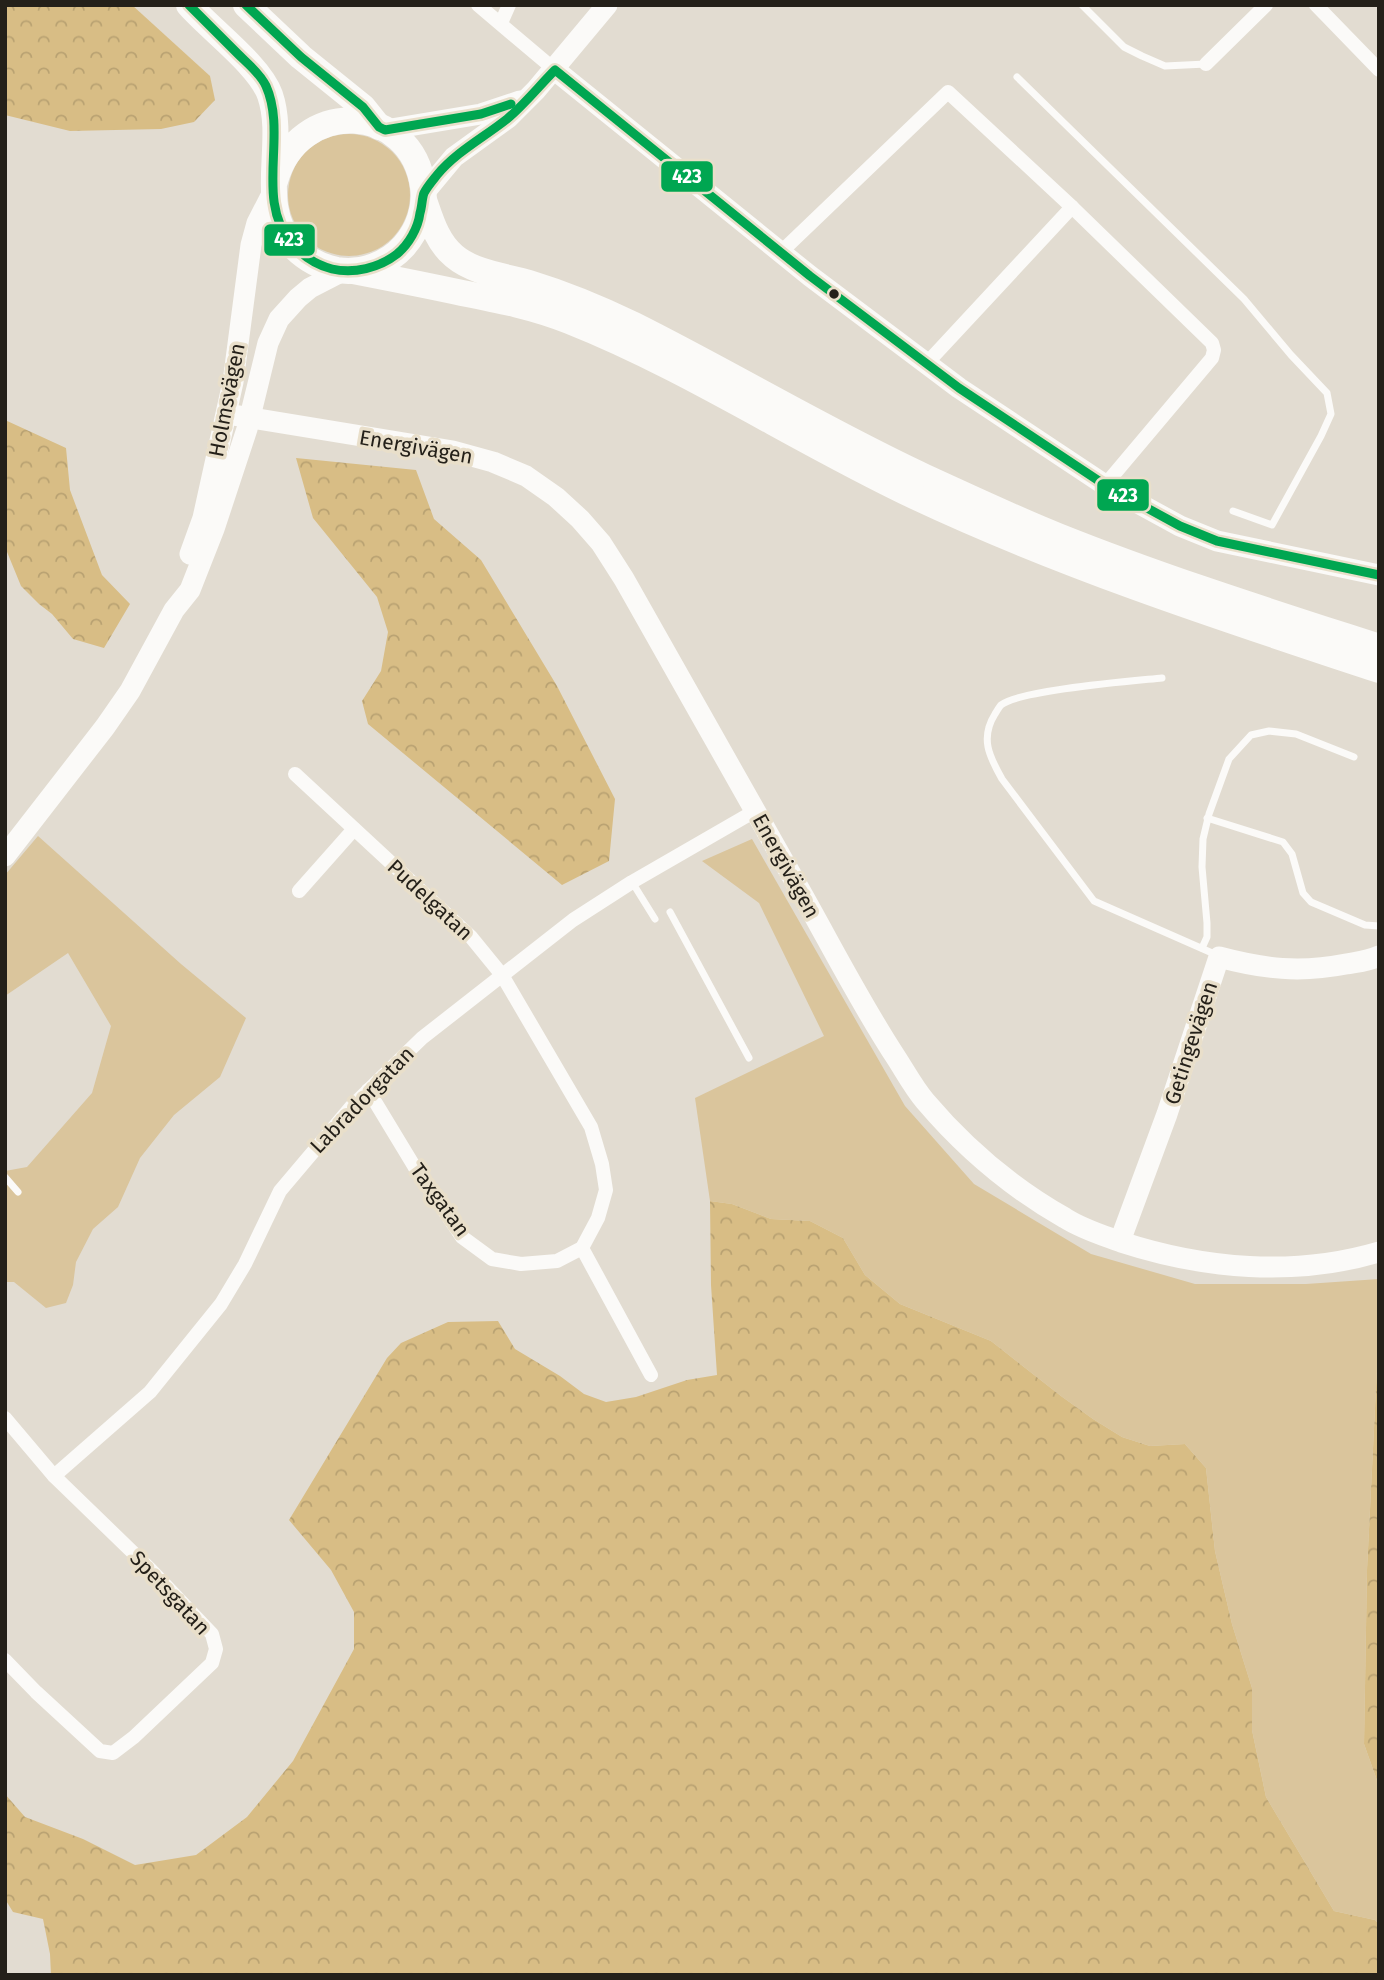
<svg xmlns="http://www.w3.org/2000/svg" width="1384" height="1980" viewBox="0 0 1384 1980" font-family="'Fira Sans',sans-serif">
  <style>
    .green { fill: #dac59c }
    .forest { fill: url(#forest-crowns) }
    .lines { fill: none; stroke-linecap: round; stroke-linejoin: round }
    .lane { stroke: #fbfaf8; stroke-width: 7 }
    .street { stroke: #fbfaf8; stroke-width: 14 }
    .secondary { stroke: #fbfaf8; stroke-width: 21 }
    .highway { stroke: #fbfaf8; stroke-width: 26 }
    .bus-1-casing { stroke: #e9dfca; stroke-width: 14 }
    .bus-1 { stroke: #00a651; stroke-width: 9 }
    .bus-dot { fill: #242019; stroke: #e9dfca; stroke-width: 2.5 }
    .labels { text-anchor: middle; stroke-width: 7; stroke-linejoin: round; paint-order: stroke }
    .street-label { font-size: 21px; fill: #242019; stroke: #e9dfca }
    .line-badge { stroke: #e9dfca; stroke-width: 2.5 }
    .badge-label { font-size: 19px; text-anchor: middle; font-weight: bold; fill: #fff }
  </style>
  <defs>
    <pattern id="forest-crowns" width="20" height="18" patternUnits="userSpaceOnUse" patternTransform="scale(1.75)"><rect width="20" height="18" fill="#d8bd85"/><path d="M2 6a3 3 0 1 1 6 0M12 15a3 3 0 1 1 6 0" fill="none" stroke="#b9a272"/></pattern>
  </defs>
  <rect width="100%" height="100%" fill="#e2dcd1"/>
  <g class="green">
    <circle cx="349" cy="195" r="61"/>
    <path d="M38 836 181 964 246 1018 220 1077 174 1115 140 1158 118 1207 93 1229 76 1262 73 1285 66 1303 46 1308 14 1282H5V1171L27 1167 92 1093 111 1026 68 953 5 996V875Z"/>
    <path d="M752 839 905 1106 974 1184 1091 1254 1195 1284H1306L1379 1279V1327L1367 1570 1364 1744 1379 1786V1924L1375 1920 1334 1911 1266 1797 1252 1730V1688L1232 1624 1215 1551 1206 1468 1185 1444 1150 1446 1122 1437 1093 1419 1061 1396 991 1341 900 1304 865 1275 843 1238 810 1221 771 1219 732 1204 710 1201 695 1098 824 1036 759 903 702 861Z"/>
  </g>
  <g class="forest">
    <path d="M5 5H132L210 76 215 100 194 122 161 129 70 131 5 115Z"/>
    <path d="M5 420 66 448 70 490 102 575 130 604 104 648 73 639 52 614 39 604 21 586 5 547Z"/>
    <path d="M296 458 416 470 434 519 481 560 557 686 615 799 609 861 562 885 368 724 362 701 381 671 388 632 377 597 313 518Z"/>
    <path d="M710 1201 732 1204 771 1219 810 1221 843 1238 865 1275 900 1304 991 1341 1061 1396 1093 1419 1122 1437 1150 1446 1185 1444 1206 1468 1215 1551 1232 1624 1252 1688V1730L1266 1797 1334 1911 1375 1920 1379 1924V1975H51L50 1954 43 1919 13 1912 5 1899V1794L25 1817 83 1839 135 1865 196 1855 247 1817 293 1761 354 1649V1612L331 1570 289 1520 387 1358 401 1343 448 1322 498 1321 515 1349 560 1376 584 1394 606 1402 636 1397 687 1380 717 1375 711 1285Z"/>
    <path d="M1379 1327V1786L1364 1744 1367 1570Z"/>
  </g>
  <g class="lines">
    <g class="lane">
      <path d="M1082 5 1124 47 1142 56 1165 66 1206 64"/>
      <path d="M1017 77 1244 299 1291 355 1327 393 1331 414 1321 436 1272 525 1233 511"/>
      <path d="M1162 678C1133 681 1019 690 1001 705 999 707 997 711 995 714 980 738 989 756 1002 779L1094 901 1219 956"/>
      <path d="M1207 818 1283 842 1292 854 1303 893 1311 902 1365 925 1379 926"/>
      <path d="M632 882 655 919"/>
      <path d="M670 912 749 1058"/>
      <path d="M1202 948 1207 937V923L1202 867 1203 839 1209 814 1229 759 1251 735 1269 731 1296 734 1354 757"/>
      <path d="M5 1177 18 1192"/>
    </g>
    <g class="street">
      <path d="M478 5 555 70"/>
      <path d="M1316 5 1379 70"/>
      <path d="M501 23 509 5"/>
      <path d="M1206 64 1266 5"/>
      <path d="M781 252 948 92 1072 207 1212 343 1214 350 1212 358 1105 485"/>
      <path d="M927 363 1072 207"/>
      <path d="M295 774 471 937 502 975 591 1127 602 1164 606 1190 598 1218 582 1248 557 1261 521 1264 492 1259 462 1237 414 1166 368 1090"/>
      <path d="M299 891 354 829"/>
      <path d="M582 1248 651 1375"/>
      <path d="M5 1418 54 1476 151 1570 212 1634 216 1649 212 1663 134 1737 113 1753 100 1751 36 1692 5 1660"/>
      <path d="M54 1476 150 1392 221 1304 245 1264 280 1191 351 1107 422 1038 573 920 632 882 755 811"/>
    </g>
    <g class="secondary">
      <path d="M555 70 810 276 959 388 1105 485 1180 526 1217 541 1379 575"/>
      <path d="M385 130 481 114 520 101"/>
      <path d="M424 193 454 157 508 118 536 90 607 5"/>
      <path d="M227 414 453 451 493 462 526 476 556 497 580 519 601 543 624 579C682 681 739 783 797 885 830 943 860 1003 897 1059 906 1073 914 1088 925 1101 964 1147 1012 1188 1065 1218 1082 1229 1102 1235 1121 1242 1204 1269 1294 1277 1379 1252"/>
      <path d="M190 554 203 518 233 382 251 245 257 223 274 190"/>
      <path d="M5 856 105 727 130 691 174 610 190 590 214 529 247 429 268 343 279 319 298 298 310 288 343 271"/>
      <path d="M1120 1241 1167 1114 1219 957C1264 969 1300 973 1346 964 1357 962 1369 961 1379 956"/>
    </g>
    <g class="highway">
      <path d="M189 5C211 30 260 66 270 95 287 144 255 208 295 248 307 260 321 267 337 270 362 274 388 264 404 246 418 230 426 208 423 187 412 102 298 97 275 181"/>
      <path d="M246 5 301 57 363 107 379 127"/>
      <path d="M424 200C431 220 437 242 454 256 474 273 505 276 529 283 565 294 601 309 634 325 732 374 826 431 925 477 969 497 1013 518 1058 536 1163 578 1271 612 1379 647"/>
      <path d="M353 271C389 278 425 285 462 293 498 300 534 307 569 321 690 369 799 442 916 497 1065 567 1222 618 1379 670"/>
    </g>
    <defs>
      <g id="bus-1">
        <path d="M189 5C205 21 222 38 238 54 247 63 260 73 266 86 288 135 254 200 292 244 303 256 316 265 332 269 354 274 379 268 397 254 409 244 418 228 420 213 422 207 422 198 424 193 427 187 433 180 437 175 456 152 483 138 507 119 524 105 539 86 555 70L810 276 959 388 1105 485 1180 526 1217 541 1379 575"/>
        <path d="M246 5 301 57 363 107 379 127 385 130 481 114 511 104"/>
      </g>
    </defs>
    <use href="#bus-1" class="bus-1-casing"/>
    <use href="#bus-1" class="bus-1"/>
  </g>
  <circle class="bus-dot" cx="834" cy="294" r="6"/>
  <g class="labels">
    <g class="street-label">
      <text transform="translate(227 400) rotate(-79)" y="7">Holmsvägen</text>
      <text transform="translate(416 447) rotate(10)" y="7">Energivägen</text>
      <text transform="translate(786 866) rotate(61)" y="7">Energivägen</text>
      <text transform="translate(430 900) rotate(43)" y="7">Pudelgatan</text>
      <text transform="translate(1191 1043) rotate(-72)" y="7">Getingevägen</text>
      <text transform="translate(362 1100) rotate(-46)" y="7">Labradorgatan</text>
      <text transform="translate(440 1200) rotate(54)" y="7">Taxgatan</text>
      <text transform="translate(170 1593) rotate(47)" y="7">Spetsgatan</text>
    </g>
  </g>
  <g class="line-badge">
    <rect x="660" y="160" width="54" height="33" rx="7" fill="#00a651"/>
    <rect x="263" y="223" width="53" height="34" rx="7" fill="#00a651"/>
    <rect x="1096" y="478" width="54" height="34" rx="7" fill="#00a651"/>
  </g>
  <g class="badge-label">
    <text x="687" y="183">423</text>
    <text x="289" y="246">423</text>
    <text x="1123" y="502">423</text>
  </g>
  <rect width="1384" height="1980" fill="none" stroke="#242019" stroke-width="14"/>
</svg>
